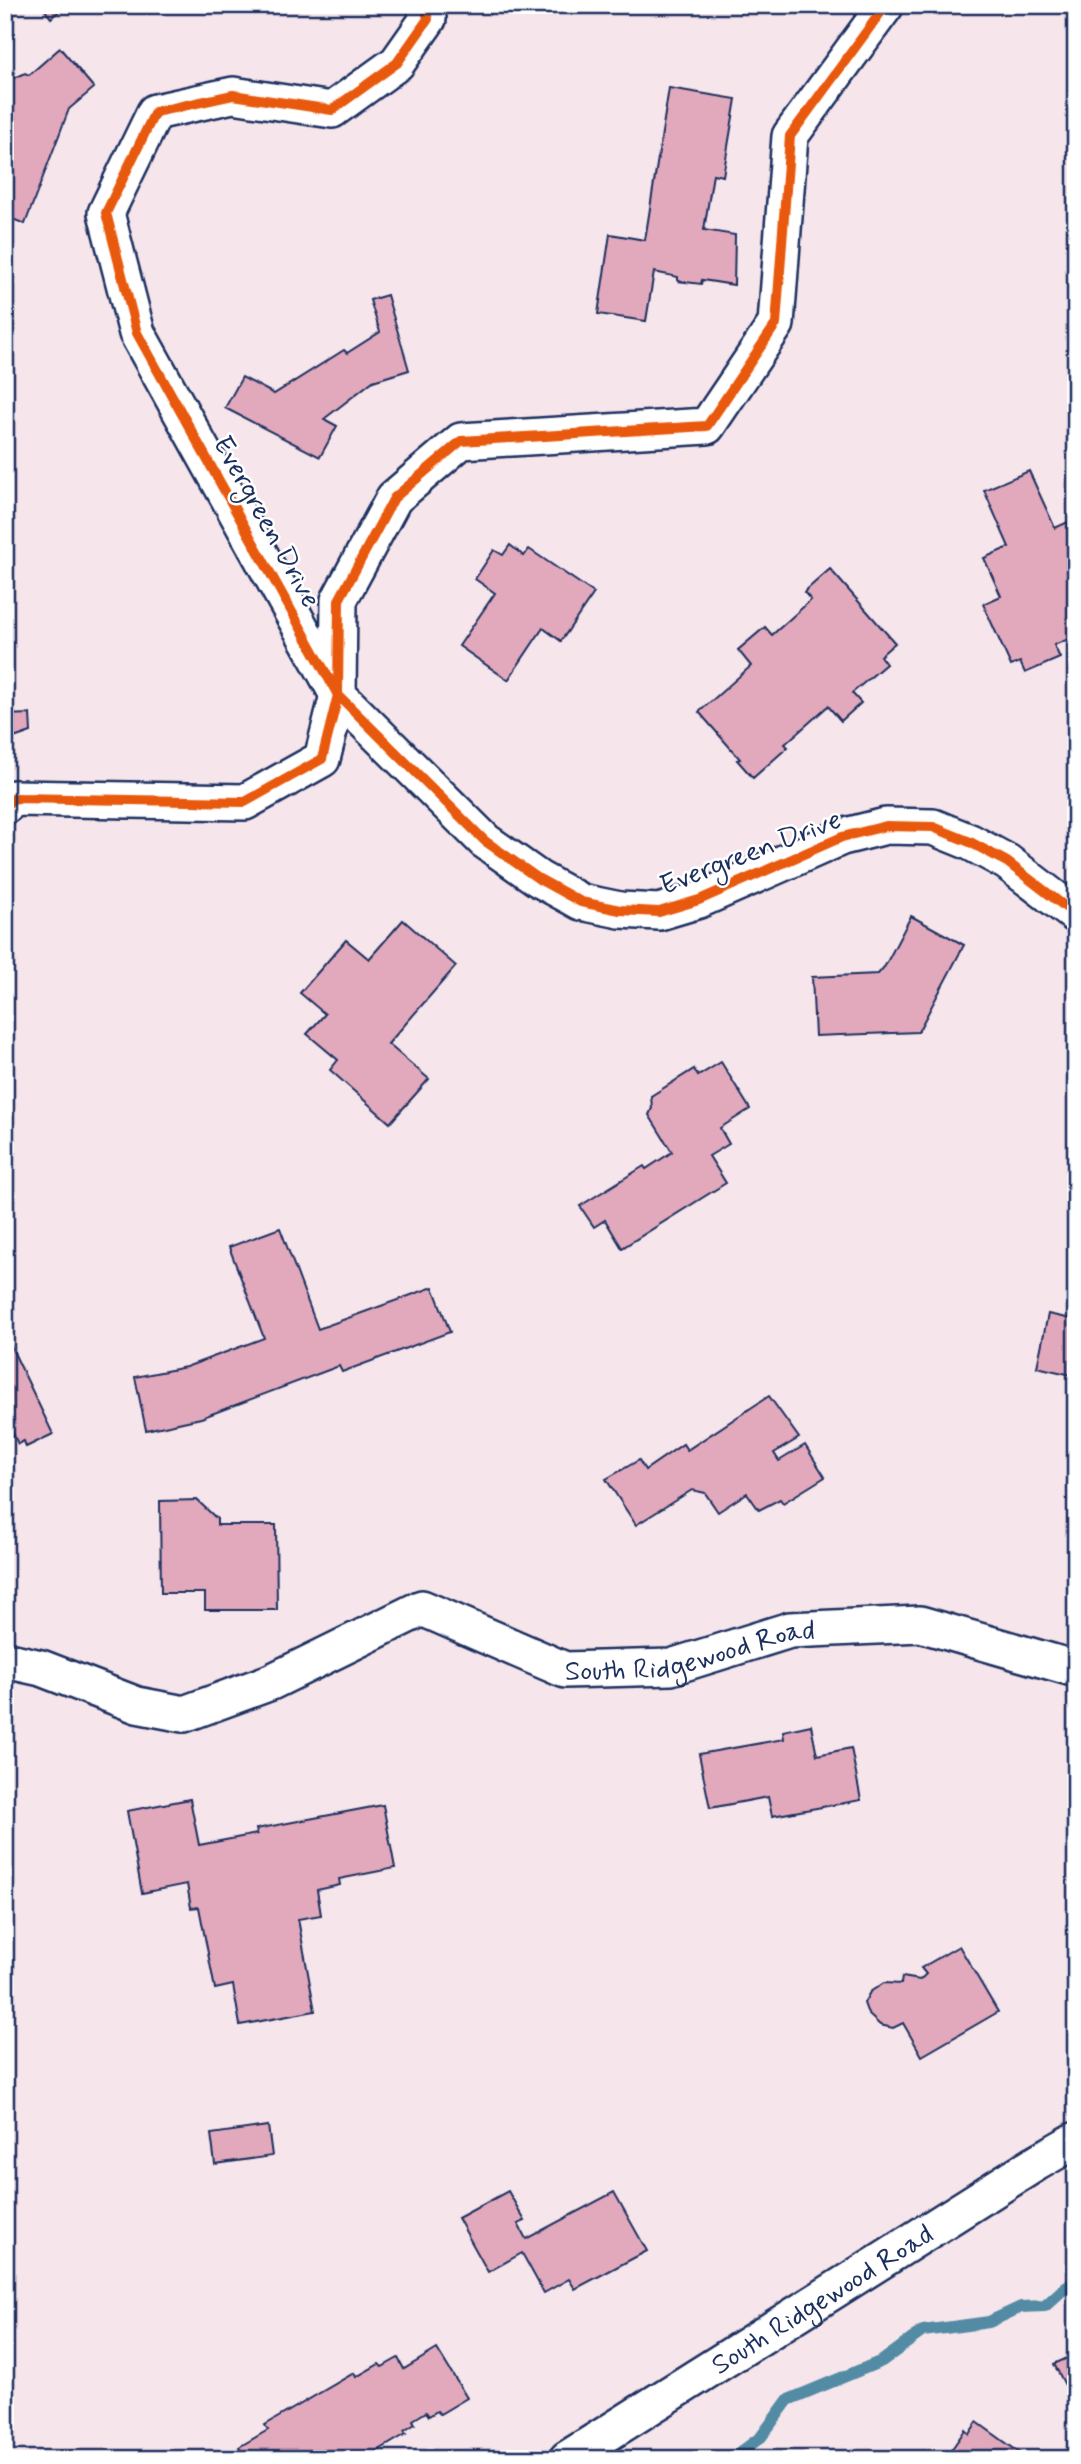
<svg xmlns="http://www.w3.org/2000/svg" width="1081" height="2464" viewBox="0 0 1081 2464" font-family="Mynerve,sans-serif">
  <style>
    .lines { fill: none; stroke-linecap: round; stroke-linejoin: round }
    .stream { stroke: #538ba4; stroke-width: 12 }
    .building { fill: #e2a9bc; stroke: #1b2f5e; stroke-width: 2 }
    .street-casing { stroke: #1b2f5e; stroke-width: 40 }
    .street { stroke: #fff; stroke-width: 35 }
    .cycleway-casing { stroke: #fff; stroke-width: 15 }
    .cycleway { stroke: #e8590c; stroke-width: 10 }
    .labels { text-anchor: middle; stroke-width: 5; stroke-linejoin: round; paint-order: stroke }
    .street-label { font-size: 28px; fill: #1b2f5e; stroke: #fff }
  </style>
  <rect width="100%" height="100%" fill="#f6e5eb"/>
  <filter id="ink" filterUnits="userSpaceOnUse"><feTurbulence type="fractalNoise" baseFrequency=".0143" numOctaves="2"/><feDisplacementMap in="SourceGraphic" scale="14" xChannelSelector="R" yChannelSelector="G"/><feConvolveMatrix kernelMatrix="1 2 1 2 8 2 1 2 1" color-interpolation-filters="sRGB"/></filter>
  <g filter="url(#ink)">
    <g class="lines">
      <path class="stream" d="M741 2452 761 2437 788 2400 882 2361 923 2331 989 2322 1021 2307 1045 2306 1067 2286 1076 2284"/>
    </g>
    <g class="building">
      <path d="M41 5H66L51 18Z"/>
      <path d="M60 48 94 88 69 109 25 224 5 216V82L25 73 29 75Z"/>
      <path d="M669 88 736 99 723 176 713 174 704 230 735 235 734 285 702 280 701 284 678 281V277L654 272 646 321 598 314 610 234 645 240Z"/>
      <path d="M387 295 409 370 373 381 324 419 337 426 320 457 225 408 242 377 274 394 344 350 347 353 380 332 370 300Z"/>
      <path d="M1029 471 1055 528 1068 522 1076 540V595L1074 596 1076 601V636L1054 645 1060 658 1025 673 1020 662 1011 666 983 604 1001 596 984 558 1009 547 984 490Z"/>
      <path d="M510 545 524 556 529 549 594 593 561 641 543 628 508 680 459 646 495 593 475 579 494 550 503 555Z"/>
      <path d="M830 569 895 643 880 656 886 664 852 693 861 703 841 721 828 706 785 744 788 747 753 778 737 760 740 759 699 712 751 666 738 650 765 627 772 635 811 600 804 592Z"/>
      <path d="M30 714 31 732 5 741V715Z"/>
      <path d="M911 916 964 945 918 1032 815 1036 812 977 878 974 885 966Z"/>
      <path d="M403 920 456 966 388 1044 429 1079 390 1123 330 1070 338 1060 307 1034 325 1014 300 993 346 940 369 959Z"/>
      <path d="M721 1062 750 1109 720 1128 729 1144 709 1156 726 1183 622 1248 605 1220 594 1227 580 1206 644 1166 646 1169 672 1152 649 1115 652 1108 651 1096 694 1069 698 1076Z"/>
      <path d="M280 1228 318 1329 433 1287 450 1332 342 1372 339 1366 201 1418 146 1430 135 1377 186 1367 264 1338 229 1247Z"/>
      <path d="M1048 1314 1076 1320V1376L1037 1367Z"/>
      <path d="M5 1334 53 1434 26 1447 24 1441 18 1444 5 1417Z"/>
      <path d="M769 1396 799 1438 774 1453 779 1461 805 1445 825 1477 783 1503 780 1499 759 1510 747 1493 718 1512 705 1493 692 1490 636 1525 606 1479 639 1460 645 1470 683 1444 687 1450Z"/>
      <path d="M197 1500 217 1519V1525H276L277 1610H205V1593H161L160 1501Z"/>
      <path d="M811 1725 817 1755 851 1748 861 1800 772 1816 768 1797 710 1808 699 1754 784 1739 783 1731Z"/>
      <path d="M190 1799 199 1845 257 1834 256 1829 383 1805 395 1868 339 1879 340 1885 317 1890 321 1915 298 1919 315 2011 240 2025 233 1985 215 1989 199 1907 191 1908 187 1884 142 1893 127 1811Z"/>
      <path d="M959 1946 998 2012 922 2056 903 2023 893 2028 880 2025 868 2014 864 2003 870 1992 884 1983 901 1984 902 1977 920 1980 926 1974 921 1968Z"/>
      <path d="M268 2126 272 2156 215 2164 211 2134Z"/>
      <path d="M508 2191 525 2221 518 2224 526 2239 614 2192 647 2251 575 2289 569 2279 544 2293 522 2253 488 2272 458 2218Z"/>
      <path d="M437 2349 467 2398 440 2414 437 2411 429 2416 426 2412 413 2420 415 2424 404 2431 406 2434 364 2459H246L239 2447 268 2430 265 2425 354 2373 356 2377 379 2364 382 2367 398 2358 404 2369Z"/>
      <path d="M1076 2354V2380L1065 2385 1054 2364Z"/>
      <path d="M977 2422 1027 2458V2459H945L965 2430 969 2434Z"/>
    </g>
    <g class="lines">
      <defs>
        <g id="street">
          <path d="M425 5 428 19 397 63 332 110 233 95 155 112 106 213 137 333 338 695 485 841 539 879 581 902 620 910 659 912 699 900 842 837 886 826 933 827 970 842 1007 862 1076 915"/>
          <path d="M5 806 14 798 245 802 322 759 338 695 339 600 394 498 461 441 707 426 776 324 790 136 886 5"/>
          <path id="s1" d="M5 1660 41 1668 137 1705 184 1714 271 1682 422 1608 565 1670 671 1667 790 1630 920 1624 1076 1669"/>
          <path id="s2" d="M567 2459 1036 2163 1076 2140"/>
        </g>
      </defs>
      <use href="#street" class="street-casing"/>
      <use href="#street" class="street"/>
      <defs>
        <g id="cycleway">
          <path d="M425 5 428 19 397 63 332 110 233 95 155 112 106 213 137 333 338 695 485 841 539 879 581 902 620 910 659 912 699 900 842 837 886 826 933 827 970 842 1007 862 1076 915"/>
          <path d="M5 806 14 798 245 802 322 759 338 695 339 600 394 498 461 441 707 426 776 324 790 136 886 5"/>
        </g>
      </defs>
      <use href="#cycleway" class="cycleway-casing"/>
      <use href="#cycleway" class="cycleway"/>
    </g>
  </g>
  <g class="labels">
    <g class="street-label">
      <text transform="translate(268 521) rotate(61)" y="10">Evergreen Drive</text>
      <text transform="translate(750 851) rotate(-21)" y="10">Evergreen Drive</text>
      <text dy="10" stroke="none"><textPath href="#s1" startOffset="732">South Ridgewood Road</textPath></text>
      <text dy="10" stroke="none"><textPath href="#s2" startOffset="301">South Ridgewood Road</textPath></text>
    </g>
  </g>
  <rect width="1081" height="2464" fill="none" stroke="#fff" stroke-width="28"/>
  <rect x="14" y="14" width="1053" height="2436" fill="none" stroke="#1b2f5e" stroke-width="2.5" filter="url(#ink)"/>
</svg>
